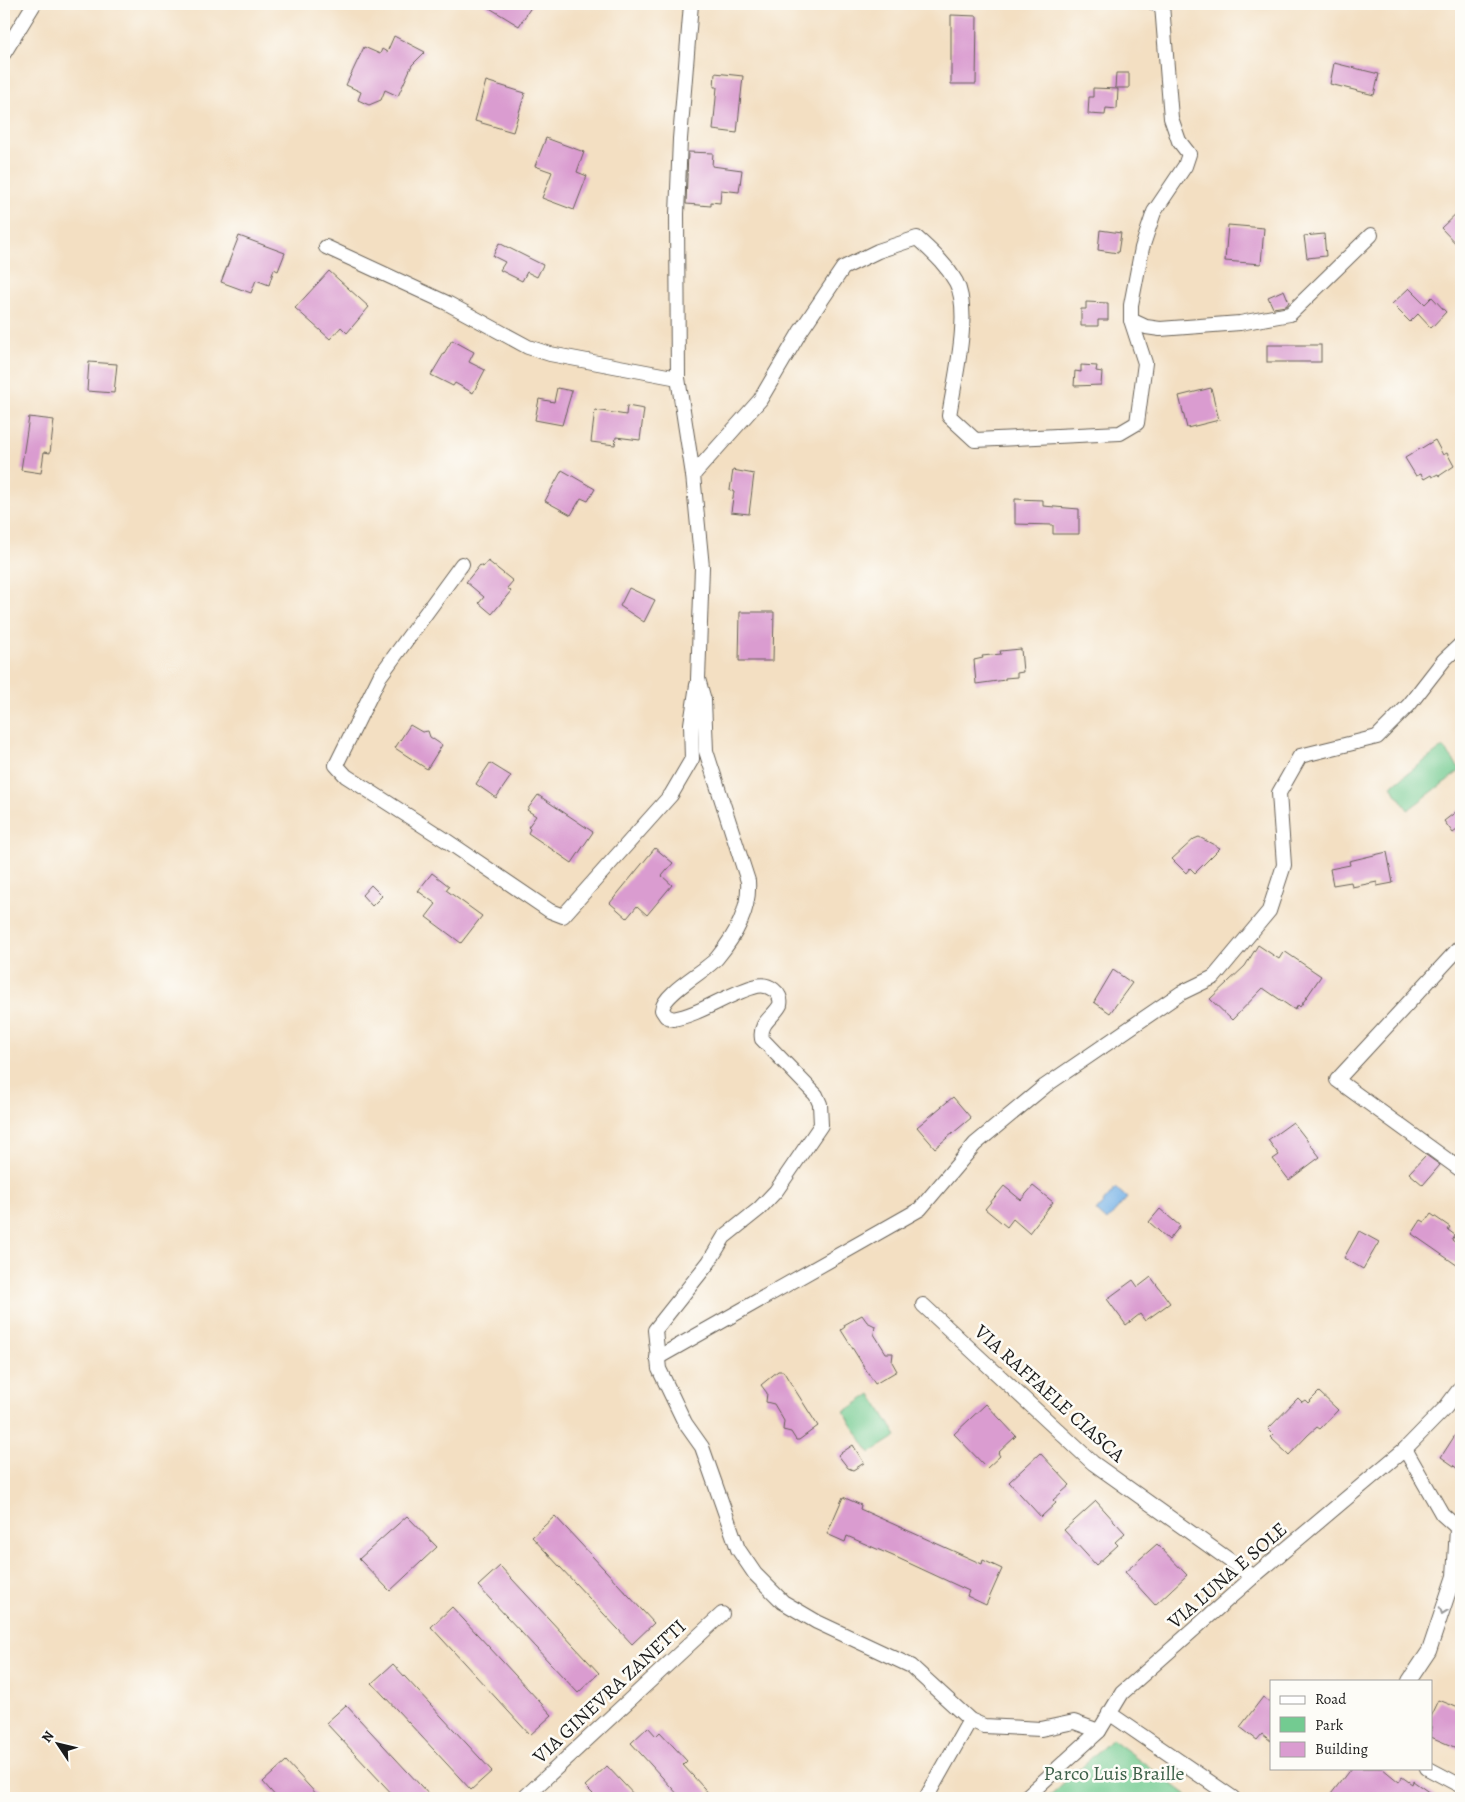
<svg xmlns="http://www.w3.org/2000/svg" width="1465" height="1802" viewBox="0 0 1465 1802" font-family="Alegreya,serif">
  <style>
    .green { fill: #73cb91; stroke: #487456 }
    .water { fill: #74b1e6; stroke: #486681 }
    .building { fill: #da9cd0 }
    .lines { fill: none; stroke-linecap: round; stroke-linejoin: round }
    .street-casing { stroke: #676056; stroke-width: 16 }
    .street { stroke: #fff; stroke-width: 14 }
    .oneway { stroke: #999 }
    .labels { text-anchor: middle; stroke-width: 5; stroke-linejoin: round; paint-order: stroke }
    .street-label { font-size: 20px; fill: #1c1c1c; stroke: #fdfcf7 }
    .park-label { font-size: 20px; fill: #3f624b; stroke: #fdfcf7 }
  </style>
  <rect width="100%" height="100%" fill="#fdfcf7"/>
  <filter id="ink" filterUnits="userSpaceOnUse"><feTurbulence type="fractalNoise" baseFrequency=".02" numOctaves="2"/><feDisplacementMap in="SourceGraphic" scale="10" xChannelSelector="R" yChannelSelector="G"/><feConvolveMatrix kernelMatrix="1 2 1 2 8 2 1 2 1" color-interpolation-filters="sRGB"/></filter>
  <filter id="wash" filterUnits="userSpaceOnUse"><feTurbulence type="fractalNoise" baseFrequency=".0096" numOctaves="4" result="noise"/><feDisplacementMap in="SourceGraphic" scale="20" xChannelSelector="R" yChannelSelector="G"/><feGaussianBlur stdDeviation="1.12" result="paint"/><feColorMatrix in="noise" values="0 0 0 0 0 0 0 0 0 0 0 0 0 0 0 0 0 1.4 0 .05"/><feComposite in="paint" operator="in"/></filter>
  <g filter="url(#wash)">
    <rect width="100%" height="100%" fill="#f3dfc2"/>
    <g class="green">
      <path d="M1443 747 1461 770 1408 810 1391 786Z"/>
      <path d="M871 1394 897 1436 870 1453 844 1412Z"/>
      <path d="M1112 1739 1191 1798H1047Z"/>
    </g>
    <path class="water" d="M1116 1188 1127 1198 1107 1221 1096 1211Z"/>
    <g id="blocks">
      <g class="building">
        <path d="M483 4H533L519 26Z"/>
        <path d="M951 15 977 16 976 84H951Z"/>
        <path d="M394 36 425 52 412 65 398 96 385 90 381 100 369 105 358 100 361 92 346 85 364 47 380 54 382 49 387 52Z"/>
        <path d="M1334 63 1379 74 1374 95 1330 84Z"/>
        <path d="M715 73 743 76 737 133 713 130 717 87H714Z"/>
        <path d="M1116 73H1129V88H1115Z"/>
        <path d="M486 81 525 93 513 132 475 121Z"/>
        <path d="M1093 88 1118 89 1117 109 1106 108 1105 115 1088 114 1089 97H1093Z"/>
        <path d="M546 138 584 152 577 172 587 176 574 210 542 198 552 172 535 166Z"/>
        <path d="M688 152 713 153 712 166 742 170 739 192 721 190 720 203 711 202V206L686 204Z"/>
        <path d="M1461 209V249L1441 228Z"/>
        <path d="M1228 225 1264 228 1261 264 1225 261Z"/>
        <path d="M1100 230 1121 233 1118 253 1098 250Z"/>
        <path d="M1324 234 1326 256 1307 258 1304 236Z"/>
        <path d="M239 236 285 253 278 271 274 269 269 285 256 280 251 293 221 282Z"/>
        <path d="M499 243 543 265 537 277 527 272 522 281 500 270 505 262 493 256Z"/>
        <path d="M329 271 369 307 347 333 341 327 330 339 295 308Z"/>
        <path d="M1409 288 1425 304 1432 297 1446 312 1431 328 1418 314 1410 322 1392 304Z"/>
        <path d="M1284 290 1289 302 1286 306 1273 308 1268 297Z"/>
        <path d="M1086 302 1108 303V320H1098V326H1081V309H1086Z"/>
        <path d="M452 340 474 352 469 362 485 370 473 393 455 383 453 386 431 375Z"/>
        <rect x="1267" y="345" width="54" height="17"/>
        <path d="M89 362 117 364 114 393 87 391Z"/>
        <path d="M1081 365 1097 366 1096 371 1102 372 1101 385 1074 386 1075 371 1081 372Z"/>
        <path d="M557 388 572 391 562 425 535 420 539 399 554 402Z"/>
        <path d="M1211 388 1219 420 1187 428 1179 396Z"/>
        <path d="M627 406 644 409 640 440 616 437 615 445 591 442 595 410 626 415Z"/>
        <path d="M29 417 54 420 50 453 44 452 41 473 21 470Z"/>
        <path d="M1435 440 1443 455 1447 453 1454 466 1439 476 1438 474 1432 477 1431 475 1424 479 1421 474 1416 476 1405 458Z"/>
        <path d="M562 470 595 489 588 501 581 498 571 515 545 501Z"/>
        <path d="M733 470 754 474 749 514 731 512 734 491 730 490Z"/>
        <path d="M1015 499 1043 500V506L1079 509V534H1053V525L1015 524Z"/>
        <path d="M488 561 513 581 507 588 511 591 492 614 479 603 484 597 466 582 480 565 483 567Z"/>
        <path d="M629 588 655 600 644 622 620 606Z"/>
        <path d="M740 612H774L773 661H739Z"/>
        <path d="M1021 649 1023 672 1017 673V677L1005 678V680L976 684 974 660 983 658 982 656 1001 654 1000 651Z"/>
        <path d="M410 725 422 732 428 731 430 737 442 745 427 769 395 748Z"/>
        <path d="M490 763 511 776 496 798 476 784Z"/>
        <path d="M538 795 593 832 572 863 528 833 530 829 528 827 536 816 527 810Z"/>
        <path d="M1461 808V827L1453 833 1444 821Z"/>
        <path d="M1199 837 1220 848 1195 873 1190 868 1186 873 1172 859 1194 839Z"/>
        <path d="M655 848 673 863 662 876 672 885 647 915 637 906 627 918 610 903Z"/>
        <path d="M1387 852 1393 883 1377 886V882L1352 887 1351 882 1333 885 1330 869 1350 865 1349 861Z"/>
        <path d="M432 873 449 886 446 890 482 916 461 943 426 917 436 904 418 891Z"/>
        <path d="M371 885 382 896 372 906 362 895Z"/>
        <path d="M1258 945 1279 959 1284 951 1321 976 1300 1007 1298 1005 1295 1010 1263 988 1232 1020 1210 999 1245 966Z"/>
        <path d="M1113 970 1132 983 1110 1013 1094 1002Z"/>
        <path d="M953 1097 971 1118 935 1148 917 1127Z"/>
        <path d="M1293 1122 1320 1157 1289 1180 1273 1159 1279 1155 1268 1140Z"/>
        <path d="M1426 1155 1440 1165 1423 1185 1409 1173Z"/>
        <path d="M1004 1186 1021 1200 1033 1186 1053 1202 1029 1233 1013 1219 1007 1227 985 1209Z"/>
        <path d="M1160 1209 1180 1226 1169 1240 1149 1222Z"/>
        <path d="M1431 1214 1450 1227 1448 1230 1455 1235 1452 1240 1461 1247V1268L1412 1234 1421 1220 1425 1222Z"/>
        <path d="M1359 1231 1379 1242 1363 1269 1344 1258Z"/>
        <path d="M1151 1277 1170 1303 1145 1321 1140 1314 1126 1325 1107 1299 1133 1280 1138 1287Z"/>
        <path d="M862 1315 867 1322 875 1326 874 1334 886 1353H893L892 1362 897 1371 875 1384 841 1330 845 1327 844 1325Z"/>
        <path d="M778 1371H783L818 1426 799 1440H796L791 1432 783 1430 784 1421 774 1404 766 1402 767 1393 761 1385Z"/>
        <path d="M1319 1392 1338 1410 1320 1429 1317 1427 1308 1435 1289 1455 1270 1437 1273 1434 1268 1429 1298 1398 1302 1402 1305 1400 1308 1403Z"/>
        <path d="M986 1404 1016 1436 998 1453 1000 1456 987 1468 954 1434Z"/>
        <path d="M1461 1426V1471L1441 1457Z"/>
        <path d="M853 1445 864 1463 853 1470 848 1468 838 1455Z"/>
        <path d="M1040 1453 1070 1485 1053 1500 1056 1503 1041 1517 1009 1482Z"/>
        <path d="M843 1497 861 1505 860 1509 982 1564 983 1560 1002 1569 986 1605 967 1596 969 1591 900 1559 847 1536 845 1542 827 1534Z"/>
        <path d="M1096 1501 1125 1533 1115 1542 1118 1545 1096 1565 1064 1530Z"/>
        <path d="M407 1516 437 1547 390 1591 359 1559Z"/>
        <path d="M555 1516 654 1623 632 1644 532 1537Z"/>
        <path d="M1157 1544 1187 1575 1155 1605 1125 1572Z"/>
        <path d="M500 1566 599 1673 578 1693 478 1586Z"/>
        <path d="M452 1607 552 1715 530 1735 431 1627Z"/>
        <path d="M393 1664 492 1771 471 1790 372 1683Z"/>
        <path d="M1263 1697 1271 1703V1741L1262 1734 1257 1740 1240 1727Z"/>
        <path d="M1439 1700 1461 1709V1750L1431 1737V1717Z"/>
        <path d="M346 1705 432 1798H396L326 1723Z"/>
        <path d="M648 1727 656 1736 660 1732 687 1761 683 1765 713 1798H681L631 1743Z"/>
        <path d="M286 1761 320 1798H277L263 1782Z"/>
        <path d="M607 1766 637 1798H597L585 1786Z"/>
        <path d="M1351 1768H1382L1399 1782 1402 1777 1412 1784 1413 1781 1437 1798H1328Z"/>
      </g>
    </g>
  </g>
  <g filter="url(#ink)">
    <use href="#blocks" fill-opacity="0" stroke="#676056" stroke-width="1"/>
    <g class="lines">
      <defs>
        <g id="street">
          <path d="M691 4 680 139 677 214 678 378 693 475 702 567 698 679 704 700 706 751 748 881C750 910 736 935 717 958 706 971 663 993 662 1010L666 1016 673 1019C702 1014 728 993 757 986 768 983 783 993 780 1005 773 1018 759 1022 762 1039L816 1095 820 1104 821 1125 776 1191 759 1209 724 1237 709 1262 655 1330 659 1369 685 1423 702 1447 738 1549 755 1574 783 1602 817 1622 911 1666 970 1720 984 1726 1041 1729 1074 1722 1099 1731"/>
          <path d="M4 53 34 4"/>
          <path d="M326 247 447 303 528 347 550 354 678 378"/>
          <path d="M1131 320 1146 327 1160 329 1240 323 1290 314 1371 235"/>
          <path d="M693 475 760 400 800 332 843 268 878 251 917 238C932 252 946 264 956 282 972 311 954 382 949 416L975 440 1120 433 1137 423 1145 363 1131 320V305L1142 248 1154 212 1185 166 1189 154 1179 141 1171 118 1162 5 1155 4"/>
          <path d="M462 564 380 676 336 765 346 776 444 839 550 911 563 916 671 795 692 759 691 724 697 685"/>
          <path d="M1461 946 1337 1080 1461 1170"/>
          <path d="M923 1305 1093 1463 1253 1577"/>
          <path d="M657 1358 920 1209 975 1144 1045 1086 1181 993 1214 977 1269 911 1284 865 1279 793 1300 756 1377 737 1409 705 1444 660 1461 644"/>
          <path d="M1405 1449 1442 1514 1461 1531"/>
          <path d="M1409 1681 1429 1651 1454 1576 1457 1529"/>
          <path d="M1109 1713 1233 1798"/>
          <path d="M1427 1768 1461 1786"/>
          <path d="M524 1798 722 1614"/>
          <path d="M926 1798 970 1720"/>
          <path d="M1025 1798 1099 1731 1122 1693 1253 1577 1405 1449 1446 1407 1461 1387"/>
        </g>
      </defs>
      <use href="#street" class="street-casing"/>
      <use href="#street" class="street"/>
    </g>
    <defs><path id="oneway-chevron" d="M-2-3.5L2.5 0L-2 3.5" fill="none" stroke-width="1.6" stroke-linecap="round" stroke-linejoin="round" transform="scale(1.25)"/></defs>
    <use class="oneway" href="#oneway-chevron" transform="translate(1443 1611) rotate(109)"/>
  </g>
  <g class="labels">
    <g class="street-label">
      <text transform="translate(1050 1393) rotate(42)" y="7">VIA RAFFAELE CIASCA</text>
      <text transform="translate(1227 1575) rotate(-41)" y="7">VIA LUNA E SOLE</text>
      <text transform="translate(609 1691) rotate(-43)" y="7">VIA GINEVRA ZANETTI</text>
    </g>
    <g class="park-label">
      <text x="1114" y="1780">Parco Luis Braille</text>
    </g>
  </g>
  <rect width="1465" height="1802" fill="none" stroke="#fdfcf7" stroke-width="20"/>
  <rect x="1270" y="1680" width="162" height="90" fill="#fdfcf7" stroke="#a3a29f"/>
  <rect x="1280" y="1696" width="25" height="8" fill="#ffffff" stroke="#a3a29f"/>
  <text x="1315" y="1704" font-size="15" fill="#1c1c1c">Road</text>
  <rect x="1280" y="1717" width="25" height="15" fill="#73cb91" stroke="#a3a29f"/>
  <text x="1315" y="1730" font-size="15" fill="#1c1c1c">Park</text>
  <rect x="1280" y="1742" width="25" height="15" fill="#da9cd0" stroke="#a3a29f"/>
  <text x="1315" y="1754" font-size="15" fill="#1c1c1c">Building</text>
  <g transform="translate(58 1744) rotate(305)" stroke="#fdfcf7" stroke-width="4" paint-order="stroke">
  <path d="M0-4L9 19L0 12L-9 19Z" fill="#1c1c1c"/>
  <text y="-8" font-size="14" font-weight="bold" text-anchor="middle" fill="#1c1c1c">N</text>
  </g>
</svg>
